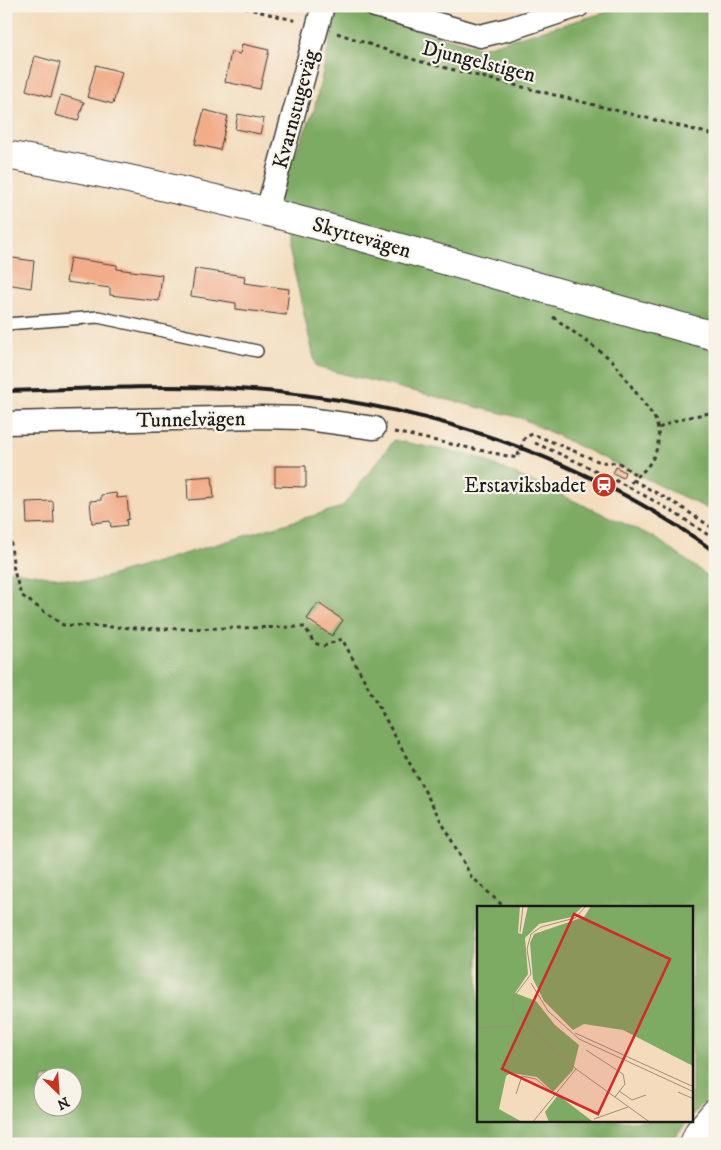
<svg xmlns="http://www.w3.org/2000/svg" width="721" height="1150" viewBox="0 0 721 1150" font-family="'IM FELL DW Pica',serif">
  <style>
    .forest { fill: #7eab63; stroke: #4d6440; fill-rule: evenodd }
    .building { fill: #f2ac89 }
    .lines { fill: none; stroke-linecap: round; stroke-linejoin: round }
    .service-casing { stroke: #3c3934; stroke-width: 14 }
    .minor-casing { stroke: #3c3934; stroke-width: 25 }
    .tertiary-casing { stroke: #3c3934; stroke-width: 30 }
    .path { stroke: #3c3934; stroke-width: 3; stroke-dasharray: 4 4; stroke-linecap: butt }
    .service { stroke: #fff; stroke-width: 11 }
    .minor { stroke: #fff; stroke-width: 22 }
    .tertiary { stroke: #fff; stroke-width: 28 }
    .rail { stroke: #1c1c1c; stroke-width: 4 }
    .labels { text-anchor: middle; stroke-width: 4.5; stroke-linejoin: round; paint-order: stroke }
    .street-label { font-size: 21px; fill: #1c1c1c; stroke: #f7f3e8 }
    .poi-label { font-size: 21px; fill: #1c1c1c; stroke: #f7f3e8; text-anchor: end }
    .inset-road { fill: none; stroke: #9d8f7b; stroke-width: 1 }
    .view { fill: #d62828; fill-opacity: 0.15; stroke: #d62828; stroke-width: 2.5 }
    .inset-edge { fill: none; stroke: #1c1c1c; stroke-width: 2.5 }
  </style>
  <rect width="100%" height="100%" fill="#f7f3e8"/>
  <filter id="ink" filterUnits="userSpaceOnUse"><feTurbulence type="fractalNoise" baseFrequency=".02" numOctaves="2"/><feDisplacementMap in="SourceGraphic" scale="10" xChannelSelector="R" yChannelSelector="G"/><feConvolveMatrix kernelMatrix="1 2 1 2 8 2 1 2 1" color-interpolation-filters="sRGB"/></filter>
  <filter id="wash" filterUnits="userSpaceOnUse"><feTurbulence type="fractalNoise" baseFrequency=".0096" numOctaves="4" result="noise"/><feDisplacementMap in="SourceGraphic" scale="20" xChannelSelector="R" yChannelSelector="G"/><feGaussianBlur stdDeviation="1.12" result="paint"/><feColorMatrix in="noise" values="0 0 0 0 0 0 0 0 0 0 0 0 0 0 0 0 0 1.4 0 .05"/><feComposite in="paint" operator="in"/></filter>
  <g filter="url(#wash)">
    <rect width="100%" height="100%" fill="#f3dbbb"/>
    <g class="forest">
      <path d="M628 6H715V507L706 508 521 418 316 367 277 196 314 110 338 7 481 48Z"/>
      <path d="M394 440 477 457 654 537 715 581V1090L692 1116V908H478V1121H688L669 1144H6V570L89 582 342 507ZM42 1078H72V1108H42Z"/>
    </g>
    <g id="blocks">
      <g class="building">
        <path d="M242 44 269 50 260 89 225 82 231 52 240 54Z"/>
        <path d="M35 56 60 63 51 97 26 90Z"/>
        <path d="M96 65 122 72 113 104 87 97Z"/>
        <path d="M61 95 84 102 78 121 55 115Z"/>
        <path d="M204 110 228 116 220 150 195 144Z"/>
        <path d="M238 114 264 119 260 134 235 129Z"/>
        <path d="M6 257 34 261 31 288 6 284Z"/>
        <path d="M70 258 117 265V269L162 275 159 301 110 295V288L66 282Z"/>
        <path d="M195 269 245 276 244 283 289 289 286 315 236 309V303L191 296Z"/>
        <path d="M275 466H306V487L275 486Z"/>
        <path d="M616 467 625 472 623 478 613 473Z"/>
        <path d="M212 476 214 498 188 500 187 478Z"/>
        <path d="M116 493 117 498 127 497 129 519 126 520 127 525 111 527 110 521 92 523 90 501 101 500V495Z"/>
        <path d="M53 501 54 523 27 524 26 502Z"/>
        <path d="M318 603 343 620 332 636 307 619Z"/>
      </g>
    </g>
  </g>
  <g filter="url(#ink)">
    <use href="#blocks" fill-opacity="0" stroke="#3c3934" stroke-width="1"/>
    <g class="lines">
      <defs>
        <path id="service" d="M6 324 98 317 257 351"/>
        <g id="minor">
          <path d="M375 6 480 36 509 29 578 6"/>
          <path d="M267 211 323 6"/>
          <path d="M6 423 260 417 301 418 374 428"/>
        </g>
        <g id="tertiary">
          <path d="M6 155C247 196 479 273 715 336"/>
          <path d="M694 1144 699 1132 715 1113"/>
        </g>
      </defs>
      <use href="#service" class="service-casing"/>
      <use href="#minor" class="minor-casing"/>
      <use href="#tertiary" class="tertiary-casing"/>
      <g class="path">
        <path d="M237 6 297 21"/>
        <path d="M337 33 418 61 715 135"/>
        <path d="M553 317 612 360 654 417C662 434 659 452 647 467 640 476 635 474 628 488"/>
        <path d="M659 428 679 419 715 412"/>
        <path d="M394 432 517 458 525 437 533 434 600 462 619 463 636 475"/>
        <path d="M535 443C597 470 660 500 715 540"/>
        <path d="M633 480 678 505 714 529 710 536"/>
        <path d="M6 502 14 571 21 595 63 625 161 629 305 627 314 643 324 646 342 639 471 876 505 908"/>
      </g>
      <use href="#service" class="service"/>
      <use href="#minor" class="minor"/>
      <use href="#tertiary" class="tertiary"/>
      <path class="rail" d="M6 391C78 389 149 385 221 388 397 396 571 447 715 552"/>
    </g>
  </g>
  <defs>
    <symbol id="station-disc" viewBox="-11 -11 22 22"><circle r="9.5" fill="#c8321e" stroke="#f7f3e8"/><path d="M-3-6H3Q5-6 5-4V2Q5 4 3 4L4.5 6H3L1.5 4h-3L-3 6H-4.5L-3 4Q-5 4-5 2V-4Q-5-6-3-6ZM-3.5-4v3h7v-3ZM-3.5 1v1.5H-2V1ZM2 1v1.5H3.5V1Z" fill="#fff"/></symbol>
  </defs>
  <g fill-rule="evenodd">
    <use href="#station-disc" x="590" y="471" width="28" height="28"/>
  </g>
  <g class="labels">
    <g class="street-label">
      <text transform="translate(479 61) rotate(14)" y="7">Djungelstigen</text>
      <text transform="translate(295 109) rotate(-75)" y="7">Kvarnstugeväg</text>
      <text transform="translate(362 237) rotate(16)" y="7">Skyttevägen</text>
      <text transform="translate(191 419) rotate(-1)" y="7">Tunnelvägen</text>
    </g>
    <g class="poi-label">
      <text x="586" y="492">Erstaviksbadet</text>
    </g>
  </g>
  <g transform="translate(477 906)">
    <rect width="216" height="216" fill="#f3dbbb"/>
    <path d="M0 0H43L41 27 45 28 51 0H106L95 11 62 18 48 32 51 68 38 87 59 95 78 119 102 139 96 164 76 186 60 171 34 167 29 170 22 203 45 216H0ZM114 0H216V160L146 124 107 118 96 124 67 95 56 73 53 37 57 28 107 11ZM81 189 115 215 116 216H72L68 206Z" fill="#7eab63"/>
    <path class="inset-road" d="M109 0 98 12 64 21 54 28 50 43 54 68 36 92V105L99 163 174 217M43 26 46 0M54 77 71 105 102 133 217 186M0 122 35 120 43 115M98 127 217 181M109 144 146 168 148 178 138 191M142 185 155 194 169 189M201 186 217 193M39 188 45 170 59 173 77 188M117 213 151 201M55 217 99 163"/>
    <path class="view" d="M97 8 193 53 121 208 25 163Z"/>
    <rect width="216" height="216" class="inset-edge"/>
  </g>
  <rect width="721" height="1150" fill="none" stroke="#f7f3e8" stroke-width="25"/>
  <g transform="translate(58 1092) rotate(155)"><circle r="24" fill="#f7f3e8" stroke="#9f9d96"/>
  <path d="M0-4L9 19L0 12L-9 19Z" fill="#c8321e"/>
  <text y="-8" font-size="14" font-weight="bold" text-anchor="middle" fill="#1c1c1c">N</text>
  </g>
</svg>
